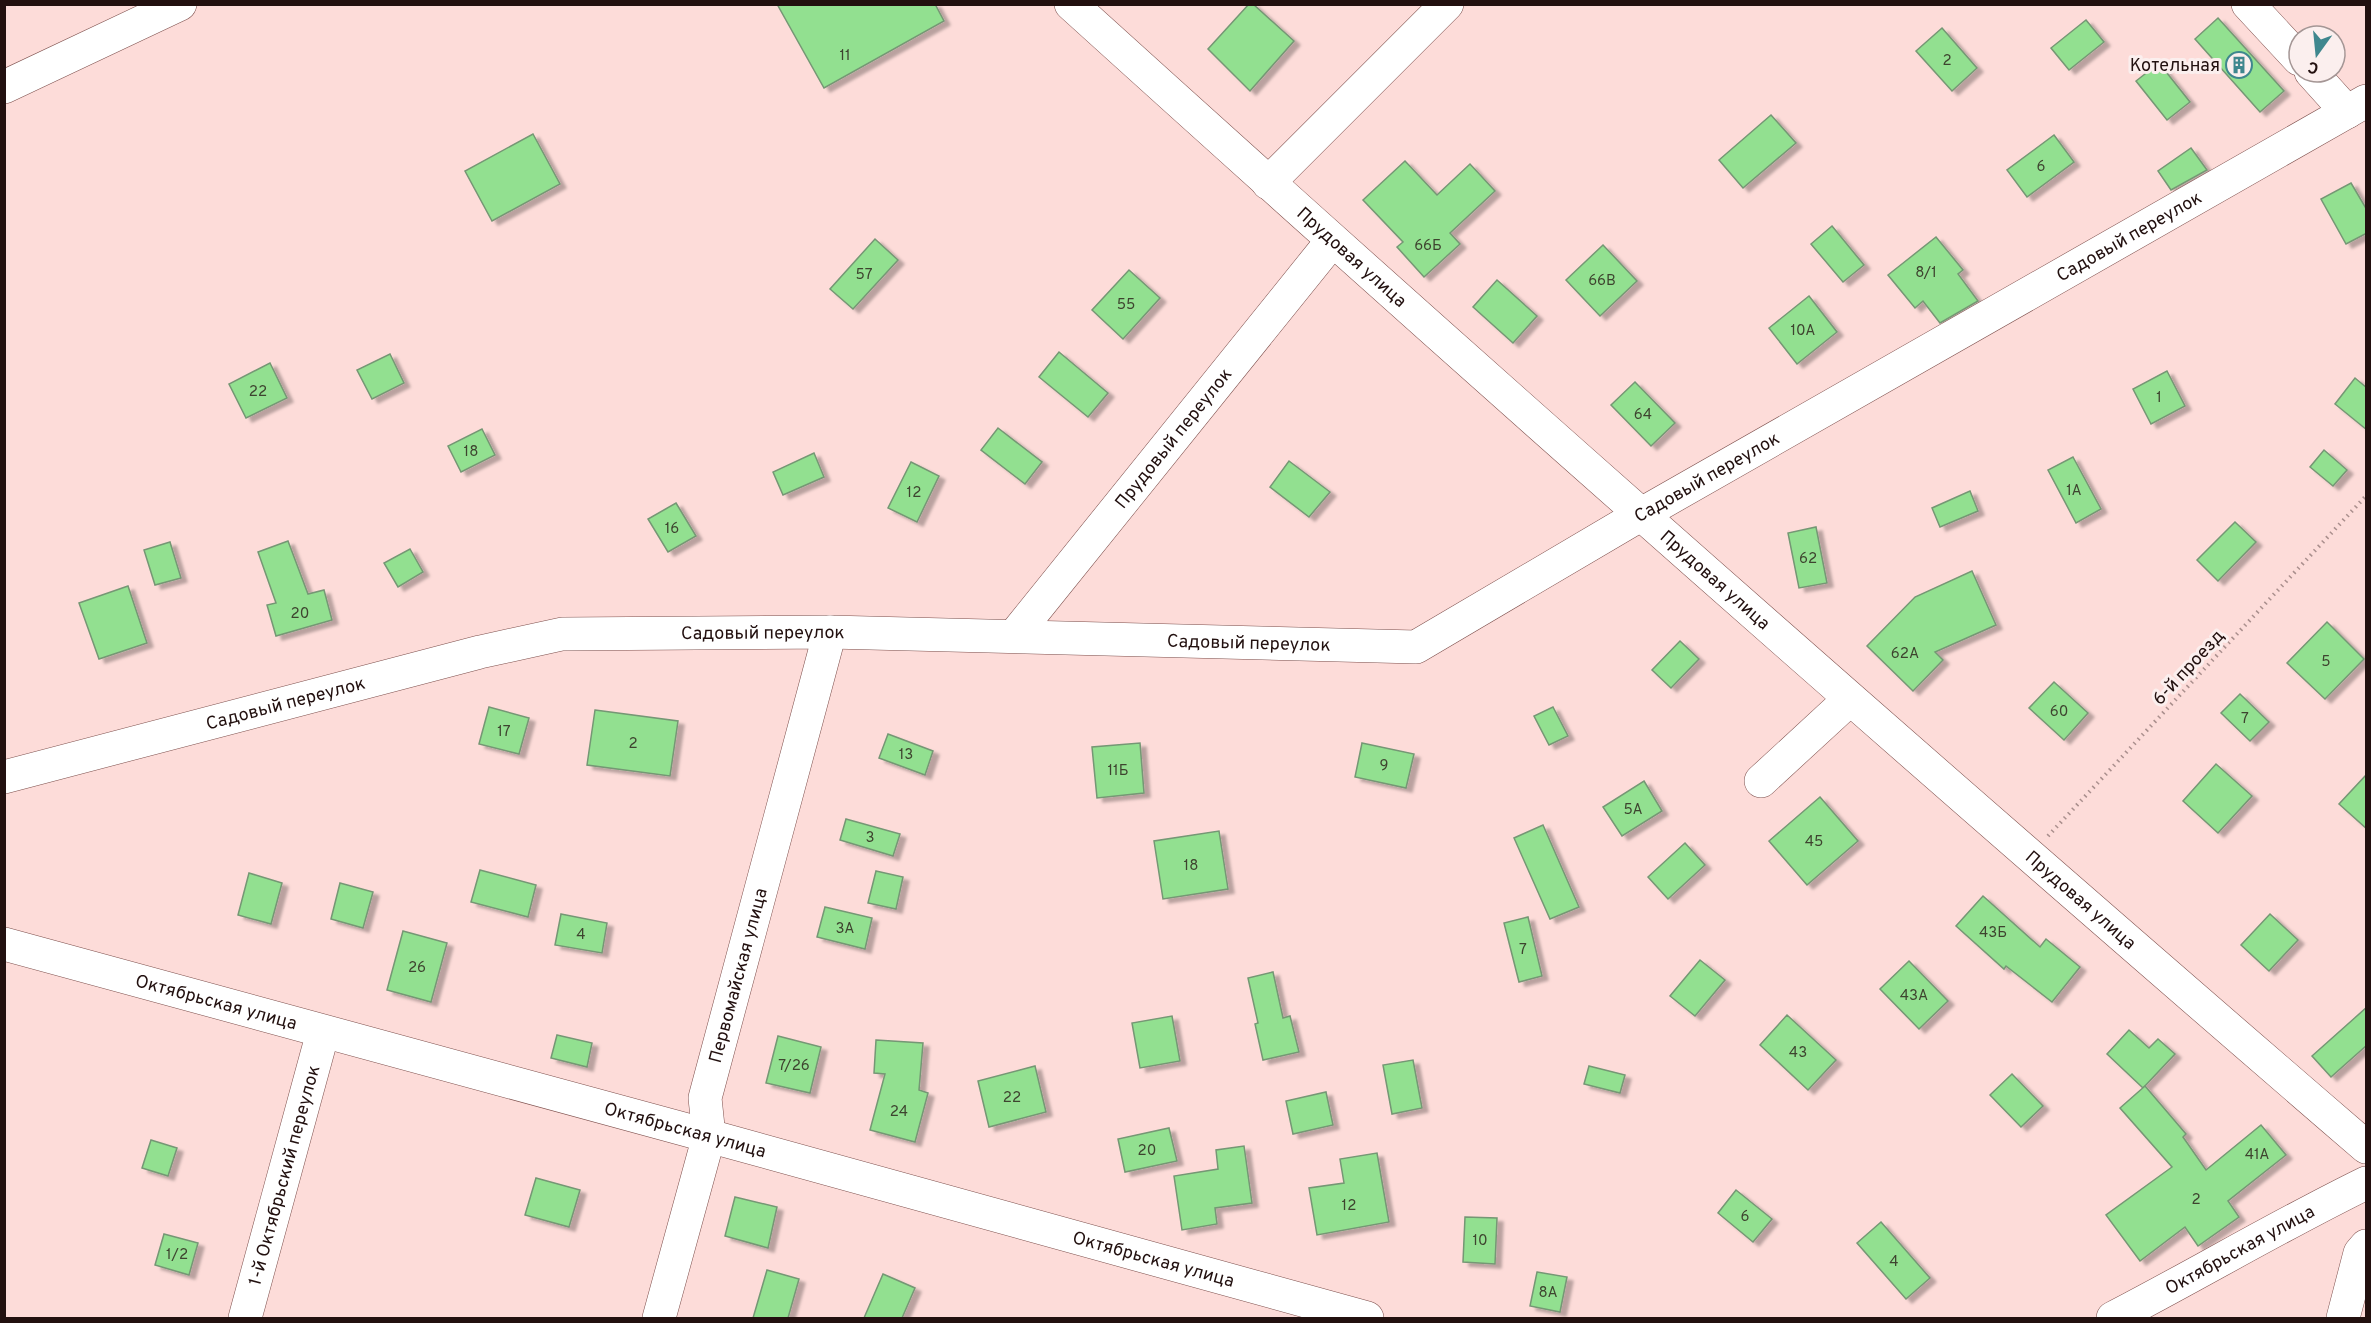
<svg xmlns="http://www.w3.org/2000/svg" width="2371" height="1323" viewBox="0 0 2371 1323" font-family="Overpass,sans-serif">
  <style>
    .building { fill: #92e090; stroke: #759774; stroke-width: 1.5; filter: url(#shadow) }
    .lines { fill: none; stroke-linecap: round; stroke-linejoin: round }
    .minor-casing { stroke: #7d4f4c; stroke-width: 34 }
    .major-casing { stroke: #7d4f4c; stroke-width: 34 }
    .path { stroke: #aa8f8d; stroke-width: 4; stroke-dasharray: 1.5 4.5; stroke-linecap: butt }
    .minor { stroke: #fff; stroke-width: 33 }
    .major { stroke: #fff; stroke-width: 33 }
    .labels { text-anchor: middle; stroke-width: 6; stroke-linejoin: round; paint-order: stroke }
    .number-label { font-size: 15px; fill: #3e442f }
    .poi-label { font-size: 18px; fill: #22100f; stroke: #fbefee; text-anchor: end }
    .street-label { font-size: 18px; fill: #22100f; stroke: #fbefee }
  </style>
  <defs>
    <filter id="shadow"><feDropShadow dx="6" dy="4" stdDeviation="1.5" flood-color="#0004"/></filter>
  </defs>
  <rect width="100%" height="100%" fill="#fddcd9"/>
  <g class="building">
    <path d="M777 4H935L944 21 824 88Z"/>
    <path d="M1249 4H1253L1294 41 1250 91 1208 49Z"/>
    <path d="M2218 18 2284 91 2260 112 2195 39Z"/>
    <path d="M2086 20 2104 42 2069 70 2051 48Z"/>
    <path d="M1942 28 1977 68 1952 91 1916 51Z"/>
    <path d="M2159 63 2190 102 2167 120 2136 81Z"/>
    <path d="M1771 115 1796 143 1743 188 1719 160Z"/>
    <path d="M533 134 560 184 492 221 465 171Z"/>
    <path d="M2054 135 2074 162 2027 197 2007 170Z"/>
    <path d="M2191 148 2207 170 2171 190 2158 171Z"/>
    <path d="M1405 161 1437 195 1470 164 1495 191 1450 233 1460 244 1424 277 1397 247 1403 242 1363 200Z"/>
    <path d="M2351 183 2367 210V233L2346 244 2321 199Z"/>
    <path d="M1832 226 1864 265 1843 282 1811 244Z"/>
    <path d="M1936 237 1963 270 1958 274 1978 301 1940 323 1923 301 1915 308 1888 275Z"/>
    <path d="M875 239 898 260 853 309 830 289Z"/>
    <path d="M1603 245 1637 281 1600 316 1566 280Z"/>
    <path d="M1129 270 1160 298 1123 339 1092 310Z"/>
    <path d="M1497 280 1537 316 1513 343 1473 307Z"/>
    <path d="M1809 296 1837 332 1797 364 1769 328Z"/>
    <path d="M1059 352 1108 393 1088 417 1039 377Z"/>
    <path d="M390 354 404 383 372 399 357 370Z"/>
    <path d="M270 363 287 398 246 418 229 384Z"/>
    <path d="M2167 371 2185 406 2151 424 2133 389Z"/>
    <path d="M2355 378 2367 388V430L2335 404Z"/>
    <path d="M1635 382 1675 423 1651 446 1611 405Z"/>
    <path d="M998 428 1042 462 1025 484 981 450Z"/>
    <path d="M482 429 495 455 461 472 448 446Z"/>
    <path d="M2324 450 2347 470 2333 486 2310 467Z"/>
    <path d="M814 453 824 477 783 495 773 472Z"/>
    <path d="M2073 457 2101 509 2076 523 2048 470Z"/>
    <path d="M1289 461 1330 492 1309 517 1270 487Z"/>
    <path d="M911 462 939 476 917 522 888 508Z"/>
    <path d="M1970 491 1978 511 1940 527 1932 508Z"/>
    <path d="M676 503 696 536 668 552 648 519Z"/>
    <path d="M2235 522 2256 542 2218 581 2197 560Z"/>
    <path d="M1816 527 1827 583 1799 588 1788 533Z"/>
    <path d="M288 541 308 594 324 590 332 620 276 636 267 605 276 603 258 552Z"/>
    <path d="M170 542 181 578 155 585 144 550Z"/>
    <path d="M410 549 423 572 398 587 384 563Z"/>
    <path d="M1972 571 1996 625 1935 652 1943 660 1913 691 1867 646 1915 597Z"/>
    <path d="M128 586 147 643 99 659 79 603Z"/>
    <path d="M2327 622 2364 659 2325 699 2287 663Z"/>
    <path d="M1680 641 1699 659 1671 688 1652 670Z"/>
    <path d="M2054 682 2088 713 2064 740 2029 708Z"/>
    <path d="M2240 694 2269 722 2250 741 2221 713Z"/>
    <path d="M489 707 529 718 519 754 479 744Z"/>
    <path d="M1553 707 1568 736 1549 745 1534 716Z"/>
    <path d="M595 710 678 721 670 776 587 765Z"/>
    <path d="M888 734 933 751 925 775 879 758Z"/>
    <path d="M1140 743 1144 793 1097 798 1092 747Z"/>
    <path d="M1362 743 1414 754 1406 788 1355 777Z"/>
    <path d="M2216 764 2252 796 2218 833 2183 801Z"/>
    <path d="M2367 774V829L2339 804Z"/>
    <path d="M1644 781 1662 811 1622 836 1603 807Z"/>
    <path d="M1820 797 1858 841 1807 885 1769 841Z"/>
    <path d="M846 819 900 834 893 856 840 840Z"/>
    <path d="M1543 825 1579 907 1550 919 1514 838Z"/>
    <path d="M1219 831 1228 889 1163 899 1154 841Z"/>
    <path d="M1685 843 1705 865 1668 899 1648 877Z"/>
    <path d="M480 870 536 885 528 917 471 902Z"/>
    <path d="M876 871 903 877 896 909 868 903Z"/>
    <path d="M249 873 282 883 271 924 238 915Z"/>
    <path d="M340 883 373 892 363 928 331 919Z"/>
    <path d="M1983 896 2040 947 2046 939 2080 967 2052 1002 2006 966 2004 969 1956 926Z"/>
    <path d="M825 907 872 918 865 949 817 937Z"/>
    <path d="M561 914 607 923 602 953 555 945Z"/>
    <path d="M2270 914 2298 940 2269 971 2241 945Z"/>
    <path d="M1528 917 1542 976 1519 982 1504 923Z"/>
    <path d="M403 931 447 943 431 1002 387 990Z"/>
    <path d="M1700 960 1725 980 1695 1016 1670 996Z"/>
    <path d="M1909 961 1948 1001 1919 1029 1880 989Z"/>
    <path d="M1273 972 1283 1018 1290 1016 1299 1052 1263 1060 1255 1024 1258 1023 1248 978Z"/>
    <path d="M2367 1007V1045L2331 1077 2312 1056Z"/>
    <path d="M1787 1015 1836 1060 1808 1090 1760 1045Z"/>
    <path d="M1172 1016 1180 1061 1140 1068 1132 1023Z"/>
    <path d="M2129 1030 2149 1048 2158 1039 2175 1054 2143 1088 2107 1054Z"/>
    <path d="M557 1035 592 1043 587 1067 551 1058Z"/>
    <path d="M778 1036 821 1047 810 1093 766 1083Z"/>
    <path d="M876 1040 923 1043 919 1090 928 1093 915 1142 870 1130 885 1074 874 1073Z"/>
    <path d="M1413 1060 1422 1108 1392 1114 1383 1065Z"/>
    <path d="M1035 1066 1046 1112 989 1127 978 1081Z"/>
    <path d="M1589 1066 1625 1075 1620 1093 1584 1084Z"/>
    <path d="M2012 1074 2043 1106 2021 1127 1990 1095Z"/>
    <path d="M2145 1086 2186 1134 2183 1137 2206 1170 2261 1125 2286 1155 2228 1201 2239 1217 2198 1246 2185 1227 2140 1261 2106 1215 2172 1167 2120 1108Z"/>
    <path d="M1326 1092 1333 1125 1293 1134 1286 1101Z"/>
    <path d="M1169 1128 1177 1161 1125 1172 1118 1139Z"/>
    <path d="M151 1140 177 1148 168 1176 142 1168Z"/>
    <path d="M1244 1146 1252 1203 1215 1208 1217 1224 1182 1230 1174 1176 1218 1169 1216 1150Z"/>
    <path d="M1377 1153 1389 1222 1317 1235 1309 1188 1344 1183 1340 1159Z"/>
    <path d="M536 1178 580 1190 569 1227 525 1215Z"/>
    <path d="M1736 1190 1772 1219 1753 1242 1718 1213Z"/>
    <path d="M735 1197 777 1207 768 1248 725 1236Z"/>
    <path d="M1465 1217 1497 1218 1495 1264 1463 1262Z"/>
    <path d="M1881 1222 1930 1278 1906 1299 1857 1243Z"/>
    <path d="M164 1234 198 1243 189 1275 155 1265Z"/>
    <path d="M767 1270 799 1279 788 1318H753Z"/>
    <path d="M1537 1272 1567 1277 1560 1312 1530 1306Z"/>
    <path d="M883 1274 915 1288 902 1318H864Z"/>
  </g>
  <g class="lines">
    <defs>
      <g id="minor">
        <path id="s1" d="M1071 4C1498 391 1930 771 2366 1147"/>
        <path d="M2248 4 2299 59"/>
        <path d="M2311 72 2347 112"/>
        <path d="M1268 183 1447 4"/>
        <path id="s2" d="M1014 636 1332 241"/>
        <path id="s3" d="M4 777 480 652 562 634 830 632 1416 647 1640 515 2366 101"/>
        <path d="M1761 781 1850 699"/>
        <path id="s4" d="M4 944 709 1136 1367 1318"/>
        <path id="s5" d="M245 1318 323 1032"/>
        <path id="s6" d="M659 1318 709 1136 705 1098 830 632"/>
        <path id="s7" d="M2113 1318C2198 1274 2280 1225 2366 1183"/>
      </g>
      <g id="major">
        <path d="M4 87 180 4"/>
        <path d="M2343 1318 2360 1253 2366 1246"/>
      </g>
    </defs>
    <use href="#minor" class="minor-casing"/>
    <use href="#major" class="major-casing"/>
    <path class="path" d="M2048 836 2366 496"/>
    <use href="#minor" class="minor"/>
    <use href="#major" class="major"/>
  </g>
  <defs>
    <symbol id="building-ring" viewBox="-11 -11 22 22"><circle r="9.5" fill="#fbefee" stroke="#3f878e" stroke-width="1.5"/><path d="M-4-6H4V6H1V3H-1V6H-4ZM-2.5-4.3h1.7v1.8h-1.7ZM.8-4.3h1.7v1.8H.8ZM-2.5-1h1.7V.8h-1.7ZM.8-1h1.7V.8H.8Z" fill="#3f878e"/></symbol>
  </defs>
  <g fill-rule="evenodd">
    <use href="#building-ring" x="2224" y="50" width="30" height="30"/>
  </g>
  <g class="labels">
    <g class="number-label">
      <text x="845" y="60">11</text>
      <text x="1947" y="65">2</text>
      <text x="2041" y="171">6</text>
      <text x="1428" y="250">66Б</text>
      <text x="1926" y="277">8/1</text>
      <text x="864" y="279">57</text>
      <text x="1602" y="285">66В</text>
      <text x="1126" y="309">55</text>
      <text x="1803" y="335">10А</text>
      <text x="258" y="396">22</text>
      <text x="2159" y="402">1</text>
      <text x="1643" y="419">64</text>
      <text x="471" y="456">18</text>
      <text x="2074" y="495">1А</text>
      <text x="914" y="497">12</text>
      <text x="672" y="533">16</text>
      <text x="1808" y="563">62</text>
      <text x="300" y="618">20</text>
      <text x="1905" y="658">62А</text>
      <text x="2326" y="666">5</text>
      <text x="2059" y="716">60</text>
      <text x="2245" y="723">7</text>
      <text x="504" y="736">17</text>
      <text x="633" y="748">2</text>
      <text x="906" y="759">13</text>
      <text x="1384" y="770">9</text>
      <text x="1118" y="775">11Б</text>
      <text x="1633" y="814">5А</text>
      <text x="870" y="842">3</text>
      <text x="1814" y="846">45</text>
      <text x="1191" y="870">18</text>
      <text x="845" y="933">3А</text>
      <text x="1993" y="937">43Б</text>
      <text x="581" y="939">4</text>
      <text x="1523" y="954">7</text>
      <text x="417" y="972">26</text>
      <text x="1914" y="1000">43А</text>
      <text x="1798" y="1057">43</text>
      <text x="794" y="1070">7/26</text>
      <text x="1012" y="1102">22</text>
      <text x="899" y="1116">24</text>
      <text x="1147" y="1155">20</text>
      <text x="2257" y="1159">41А</text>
      <text x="2196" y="1204">2</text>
      <text x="1349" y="1210">12</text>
      <text x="1745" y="1221">6</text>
      <text x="1480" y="1245">10</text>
      <text x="177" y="1259">1/2</text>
      <text x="1894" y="1266">4</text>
      <text x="1548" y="1297">8А</text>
    </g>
    <g class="poi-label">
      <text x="2220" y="71">Котельная</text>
    </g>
    <g class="street-label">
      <text dy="6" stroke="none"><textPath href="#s3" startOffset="2253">Садовый переулок</textPath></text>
      <text dy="6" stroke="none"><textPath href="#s1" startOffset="378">Прудовая улица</textPath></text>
      <text dy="6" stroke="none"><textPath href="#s2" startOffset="254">Прудовый переулок</textPath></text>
      <text dy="6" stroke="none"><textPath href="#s3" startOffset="1767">Садовый переулок</textPath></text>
      <text dy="6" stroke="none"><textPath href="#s1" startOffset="864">Прудовая улица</textPath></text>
      <text dy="6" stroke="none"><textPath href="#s3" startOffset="777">Садовый переулок</textPath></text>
      <text dy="6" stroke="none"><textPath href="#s3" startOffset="1263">Садовый переулок</textPath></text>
      <text transform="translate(2188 667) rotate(-47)" y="6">6-й проезд</text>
      <text dy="6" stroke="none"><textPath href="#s3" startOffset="291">Садовый переулок</textPath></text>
      <text dy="6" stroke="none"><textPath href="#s1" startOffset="1350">Прудовая улица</textPath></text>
      <text dy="6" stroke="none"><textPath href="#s6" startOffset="354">Первомайская улица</textPath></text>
      <text dy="6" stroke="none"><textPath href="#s4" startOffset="220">Октябрьская улица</textPath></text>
      <text dy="6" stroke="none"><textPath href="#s4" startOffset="706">Октябрьская улица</textPath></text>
      <text dy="6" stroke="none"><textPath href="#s5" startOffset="148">1-й Октябрьский переулок</textPath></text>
      <text dy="6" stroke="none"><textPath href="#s7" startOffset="144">Октябрьская улица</textPath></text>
      <text dy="6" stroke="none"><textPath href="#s4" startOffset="1192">Октябрьская улица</textPath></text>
    </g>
  </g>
  <rect width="2371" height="1323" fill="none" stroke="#22100f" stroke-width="12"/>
  <g transform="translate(2317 54) rotate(195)"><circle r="28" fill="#fbefee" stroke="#a49695" stroke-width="1.5"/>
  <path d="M0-4.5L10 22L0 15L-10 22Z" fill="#3f878e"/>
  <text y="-9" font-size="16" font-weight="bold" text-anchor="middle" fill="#22100f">С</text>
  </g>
</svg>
